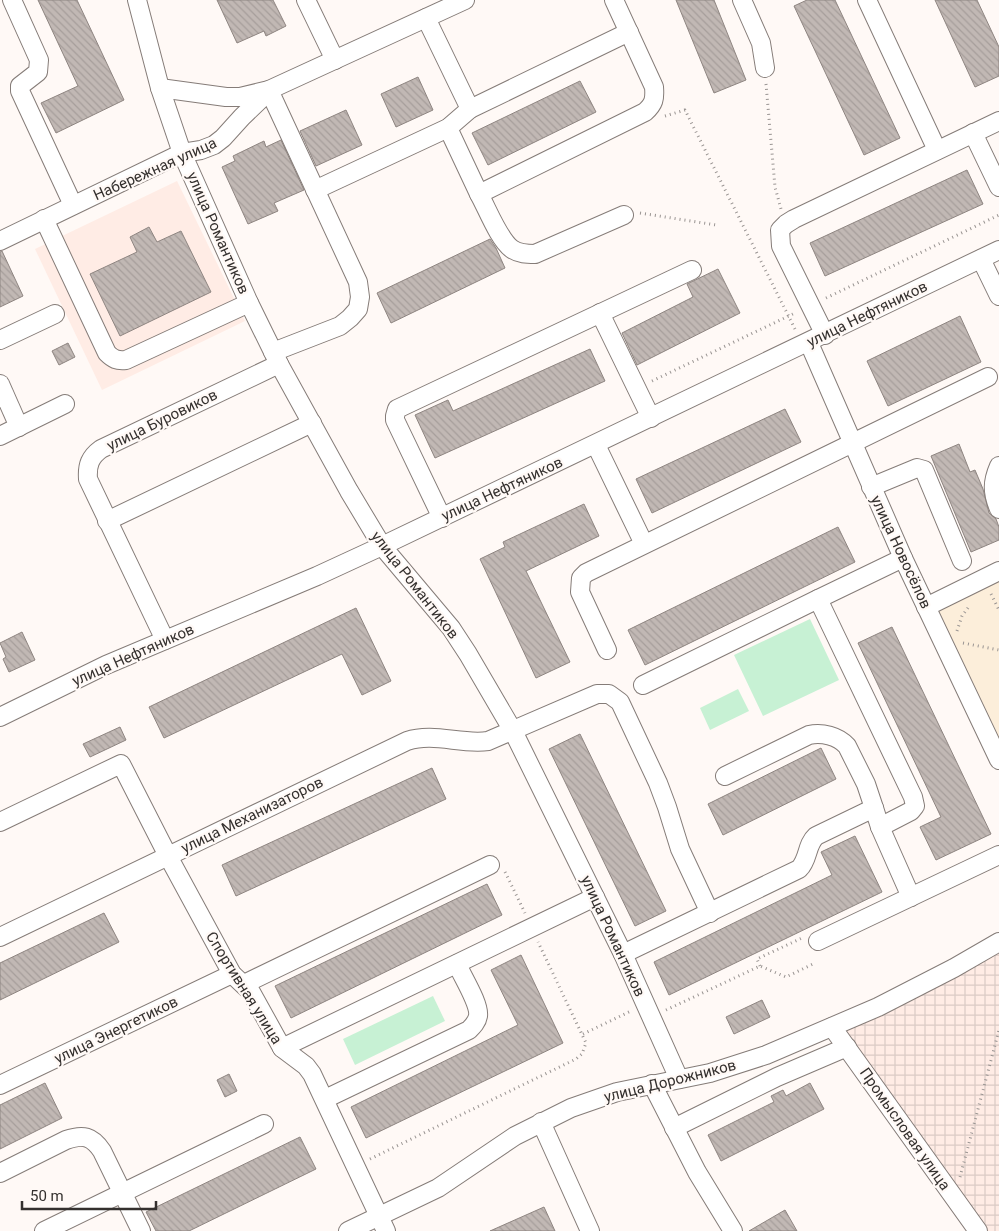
<svg xmlns="http://www.w3.org/2000/svg" width="999" height="1231" viewBox="0 0 999 1231" font-family="Roboto,sans-serif">
  <style>
    .commercial { fill: #fceeda }
    .industrial { fill: url(#industrial-grid) }
    .built { fill: #ffece5 }
    .green { fill: #c7f1d4 }
    .building { fill: url(#building-back-hatch); stroke: #8e8581 }
    .lines { fill: none; stroke-linecap: round; stroke-linejoin: round }
    .minor-casing { stroke: #857c78; stroke-width: 20 }
    .path { stroke: #999492; stroke-width: 3; stroke-dasharray: 1 4; stroke-linecap: butt }
    .minor { stroke: #fff; stroke-width: 18 }
    .labels { text-anchor: middle; stroke-width: 4.5; stroke-linejoin: round; paint-order: stroke }
    .street-label { font-size: 15px; fill: #34302e; stroke: #fff9f6 }
  </style>
  <defs>
    <pattern id="industrial-grid" width="8" height="8" patternUnits="userSpaceOnUse" patternTransform="scale(1.25)"><rect width="8" height="8" fill="#ffece5"/><path d="M0 4h8M4 0v8" fill="none" stroke="#dbcbc5"/></pattern>
    <pattern id="building-back-hatch" width="6" height="6" patternUnits="userSpaceOnUse" patternTransform="scale(1.25)"><rect width="6" height="6" fill="#c1b8b4"/><path d="M-1 5l2 2M0 0l6 6M5-1l2 2" fill="none" stroke="#a69e9b"/></pattern>
  </defs>
  <rect width="100%" height="100%" fill="#fff9f6"/>
  <path class="commercial" d="M999 571V760L926 607Z"/>
  <path class="industrial" d="M999 942V1231H978L832 1027Z"/>
  <path class="built" d="M177 181 245 321 102 390 35 249Z"/>
  <g class="green">
    <path d="M810 619 839 680 763 716 734 655Z"/>
    <path d="M738 689 749 711 710 730 700 708Z"/>
    <path d="M433 996 445 1021 355 1065 343 1039Z"/>
  </g>
  <g class="building">
    <path d="M38 0H77L124 100 56 133 41 103 78 86Z"/>
    <path d="M217 0H273L286 26 266 36 264 31 237 43Z"/>
    <path d="M676 0H714L746 80 714 93Z"/>
    <path d="M807 0H835L900 138 864 155 794 6Z"/>
    <path d="M935 0H977L999 47V76L975 87Z"/>
    <path d="M418 77 433 110 396 127 381 94Z"/>
    <path d="M580 81 596 112 488 165 472 133Z"/>
    <path d="M346 110 362 145 316 166 300 131Z"/>
    <path d="M281 140 304 190 274 203 278 211 248 224 222 167 235 161 233 156 264 141 266 147Z"/>
    <path d="M967 170 983 204 825 276 810 243Z"/>
    <path d="M149 227 157 242 181 231 211 292 120 336 90 274 137 252 130 237Z"/>
    <path d="M490 239 496 248 505 268 391 323 377 293Z"/>
    <path d="M2 251 23 296 0 307V252Z"/>
    <path d="M718 269 740 313 637 365 622 333 693 297 687 284Z"/>
    <path d="M960 316 981 362 888 406 867 361Z"/>
    <path d="M68 343 75 357 59 365 52 351Z"/>
    <path d="M590 349 605 381 435 458 415 415 448 400 453 411Z"/>
    <path d="M785 409 801 442 652 513 636 479Z"/>
    <path d="M959 444 970 472 975 470 983 489 989 513 996 519 999 527V540L971 552 931 456Z"/>
    <path d="M584 504 599 536 526 571 570 662 536 678 480 559 505 547 503 542Z"/>
    <path d="M838 527 855 562 645 665 628 630Z"/>
    <path d="M356 608 391 681 362 695 342 654 164 738 149 707Z"/>
    <path d="M892 627 991 834 936 860 920 827 941 817 858 643Z"/>
    <path d="M22 632 35 660 9 672 3 659 6 657 0 643Z"/>
    <path d="M120 727 126 740 90 757 83 744Z"/>
    <path d="M580 734 666 911 635 926 549 749Z"/>
    <path d="M821 748 836 779 723 835 708 804Z"/>
    <path d="M432 768 446 799 236 896 222 865Z"/>
    <path d="M855 836 882 892 669 995 654 962 832 875 821 852Z"/>
    <path d="M487 884 502 915 291 1018 275 986Z"/>
    <path d="M104 913 119 942 0 1000V963Z"/>
    <path d="M521 955 563 1043 366 1138 351 1107 518 1025 491 970Z"/>
    <path d="M762 1000 770 1017 734 1034 726 1017Z"/>
    <path d="M229 1074 237 1091 225 1097 217 1080Z"/>
    <path d="M45 1083 62 1118 0 1149V1105Z"/>
    <path d="M810 1083 824 1109 721 1161 708 1135 774 1102 771 1096 783 1090 786 1096Z"/>
    <path d="M300 1137 316 1169 189 1231H156L146 1212Z"/>
    <path d="M544 1207 555 1231H490Z"/>
    <path d="M785 1210 797 1231H749Z"/>
  </g>
  <g class="lines">
    <defs>
      <g id="minor">
        <path d="M12 0 39 60 38 72 20 86V91L73 205"/>
        <path d="M137 0 160 88 182 153 249 303 279 364 349 491 382 546 451 628 468 654 513 731 623 954 679 1079"/>
        <path d="M306 0 335 60"/>
        <path d="M742 0 761 43 765 68"/>
        <path d="M867 0 937 150"/>
        <path d="M160 88 226 97H240L269 90 465 0"/>
        <path d="M269 90 358 282 360 297 358 309 350 318 340 326 273 352"/>
        <path d="M470 109 629 32"/>
        <path d="M448 128 479 194 645 112C654 104 655 99 654 87L614 0"/>
        <path d="M973 133 999 187"/>
        <path d="M315 190 448 128 470 109 426 18"/>
        <path d="M479 194C487 208 499 240 512 249 519 254 527 254 535 254L624 215"/>
        <path d="M44 219 107 353C113 359 117 361 126 360L249 303"/>
        <path d="M0 241 182 153 201 150 214 145 223 138 242 117 267 93"/>
        <path d="M981 259 999 296"/>
        <path d="M600 313 651 418"/>
        <path d="M825 335 781 246 780 230 786 224 794 219 999 121"/>
        <path d="M0 340 55 314"/>
        <path d="M809 343 903 558 999 760"/>
        <path d="M0 384 19 427"/>
        <path d="M0 436 65 404"/>
        <path d="M596 445 644 544"/>
        <path d="M999 466C992 482 992 492 999 509"/>
        <path d="M871 487 917 468 924 470 962 561"/>
        <path d="M442 518 395 420V416L397 409 692 270"/>
        <path d="M107 521 312 423"/>
        <path d="M926 607 999 571"/>
        <path d="M165 640 88 479C87 465 90 457 101 449L279 364"/>
        <path d="M607 650 580 592 581 578 586 573 988 377"/>
        <path d="M643 685 818 599"/>
        <path d="M0 717 106 665 317 576 382 546 999 250"/>
        <path d="M725 776 809 735C822 732 838 736 847 746L866 784 874 808"/>
        <path d="M0 822 121 764 168 856 232 974 251 992 282 1048 306 1066 312 1074 386 1231"/>
        <path d="M880 827 911 811 915 806 913 797 818 599 903 558"/>
        <path d="M0 937 407 741C434 732 461 745 488 741L597 694H609L620 702 658 783 667 807 680 849 710 913"/>
        <path d="M818 941 999 855"/>
        <path d="M623 954 799 869C809 859 806 845 816 836L874 808 880 827 911 897"/>
        <path d="M244 984 490 865"/>
        <path d="M832 1027 978 1231"/>
        <path d="M282 1048 595 897"/>
        <path d="M652 1084 697 1172 733 1231"/>
        <path d="M0 1085 232 974"/>
        <path d="M325 1099 469 1030C473 1026 477 1022 478 1016 480 1004 462 976 457 964"/>
        <path d="M541 1122 590 1231"/>
        <path d="M674 1128 777 1077 847 1047"/>
        <path d="M0 1173 66 1140C83 1134 92 1136 102 1151L141 1231"/>
        <path d="M44 1231 264 1124"/>
        <path d="M348 1231 438 1188 515 1136 571 1108 617 1092 710 1073 766 1055 878 1007 954 968 999 942"/>
      </g>
    </defs>
    <use href="#minor" class="minor-casing"/>
    <g class="path">
      <path d="M766 84 775 187 781 209"/>
      <path d="M665 116 685 110 795 329"/>
      <path d="M640 213 716 225"/>
      <path d="M826 298 999 215"/>
      <path d="M652 381 795 313"/>
      <path d="M991 594 999 610"/>
      <path d="M957 631 962 616 970 605"/>
      <path d="M963 643 999 650"/>
      <path d="M505 872 525 913"/>
      <path d="M760 966 757 959 802 938"/>
      <path d="M666 1010 760 966 786 977 813 964"/>
      <path d="M583 1034 631 1011"/>
      <path d="M370 1159 576 1059 582 1054 586 1043 538 942"/>
      <path d="M960 1177 999 1030"/>
    </g>
    <use href="#minor" class="minor"/>
  </g>
  <g class="labels">
    <g class="street-label">
      <text transform="translate(155 169) rotate(-24)" y="5">Набережная улица</text>
      <text transform="translate(218 233) rotate(66)" y="5">улица Романтиков</text>
      <text transform="translate(867 314) rotate(-26)" y="5">улица Нефтяников</text>
      <text transform="translate(162 420) rotate(-26)" y="5">улица Буровиков</text>
      <text transform="translate(502 489) rotate(-25)" y="5">улица Нефтяников</text>
      <text transform="translate(901 552) rotate(65)" y="5">улица Новосёлов</text>
      <text transform="translate(415 585) rotate(52)" y="5">улица Романтиков</text>
      <text transform="translate(133 655) rotate(-24)" y="5">улица Нефтяников</text>
      <text transform="translate(252 815) rotate(-26)" y="5">улица Механизаторов</text>
      <text transform="translate(613 936) rotate(65)" y="5">улица Романтиков</text>
      <text transform="translate(244 988) rotate(58)" y="5">Спортивная улица</text>
      <text transform="translate(116 1030) rotate(-26)" y="5">улица Энергетиков</text>
      <text transform="translate(670 1081) rotate(-14)" y="5">улица Дорожников</text>
      <text transform="translate(905 1129) rotate(55)" y="5">Промысловая улица</text>
    </g>
  </g>
  <path d="M22 1201v8h134v-8" fill="none" stroke="#34302e" stroke-width="2.5"/>
  <text x="30" y="1201" font-size="15" fill="#34302e" stroke="#fff9f6" stroke-width="4" paint-order="stroke">50 m</text>
</svg>
